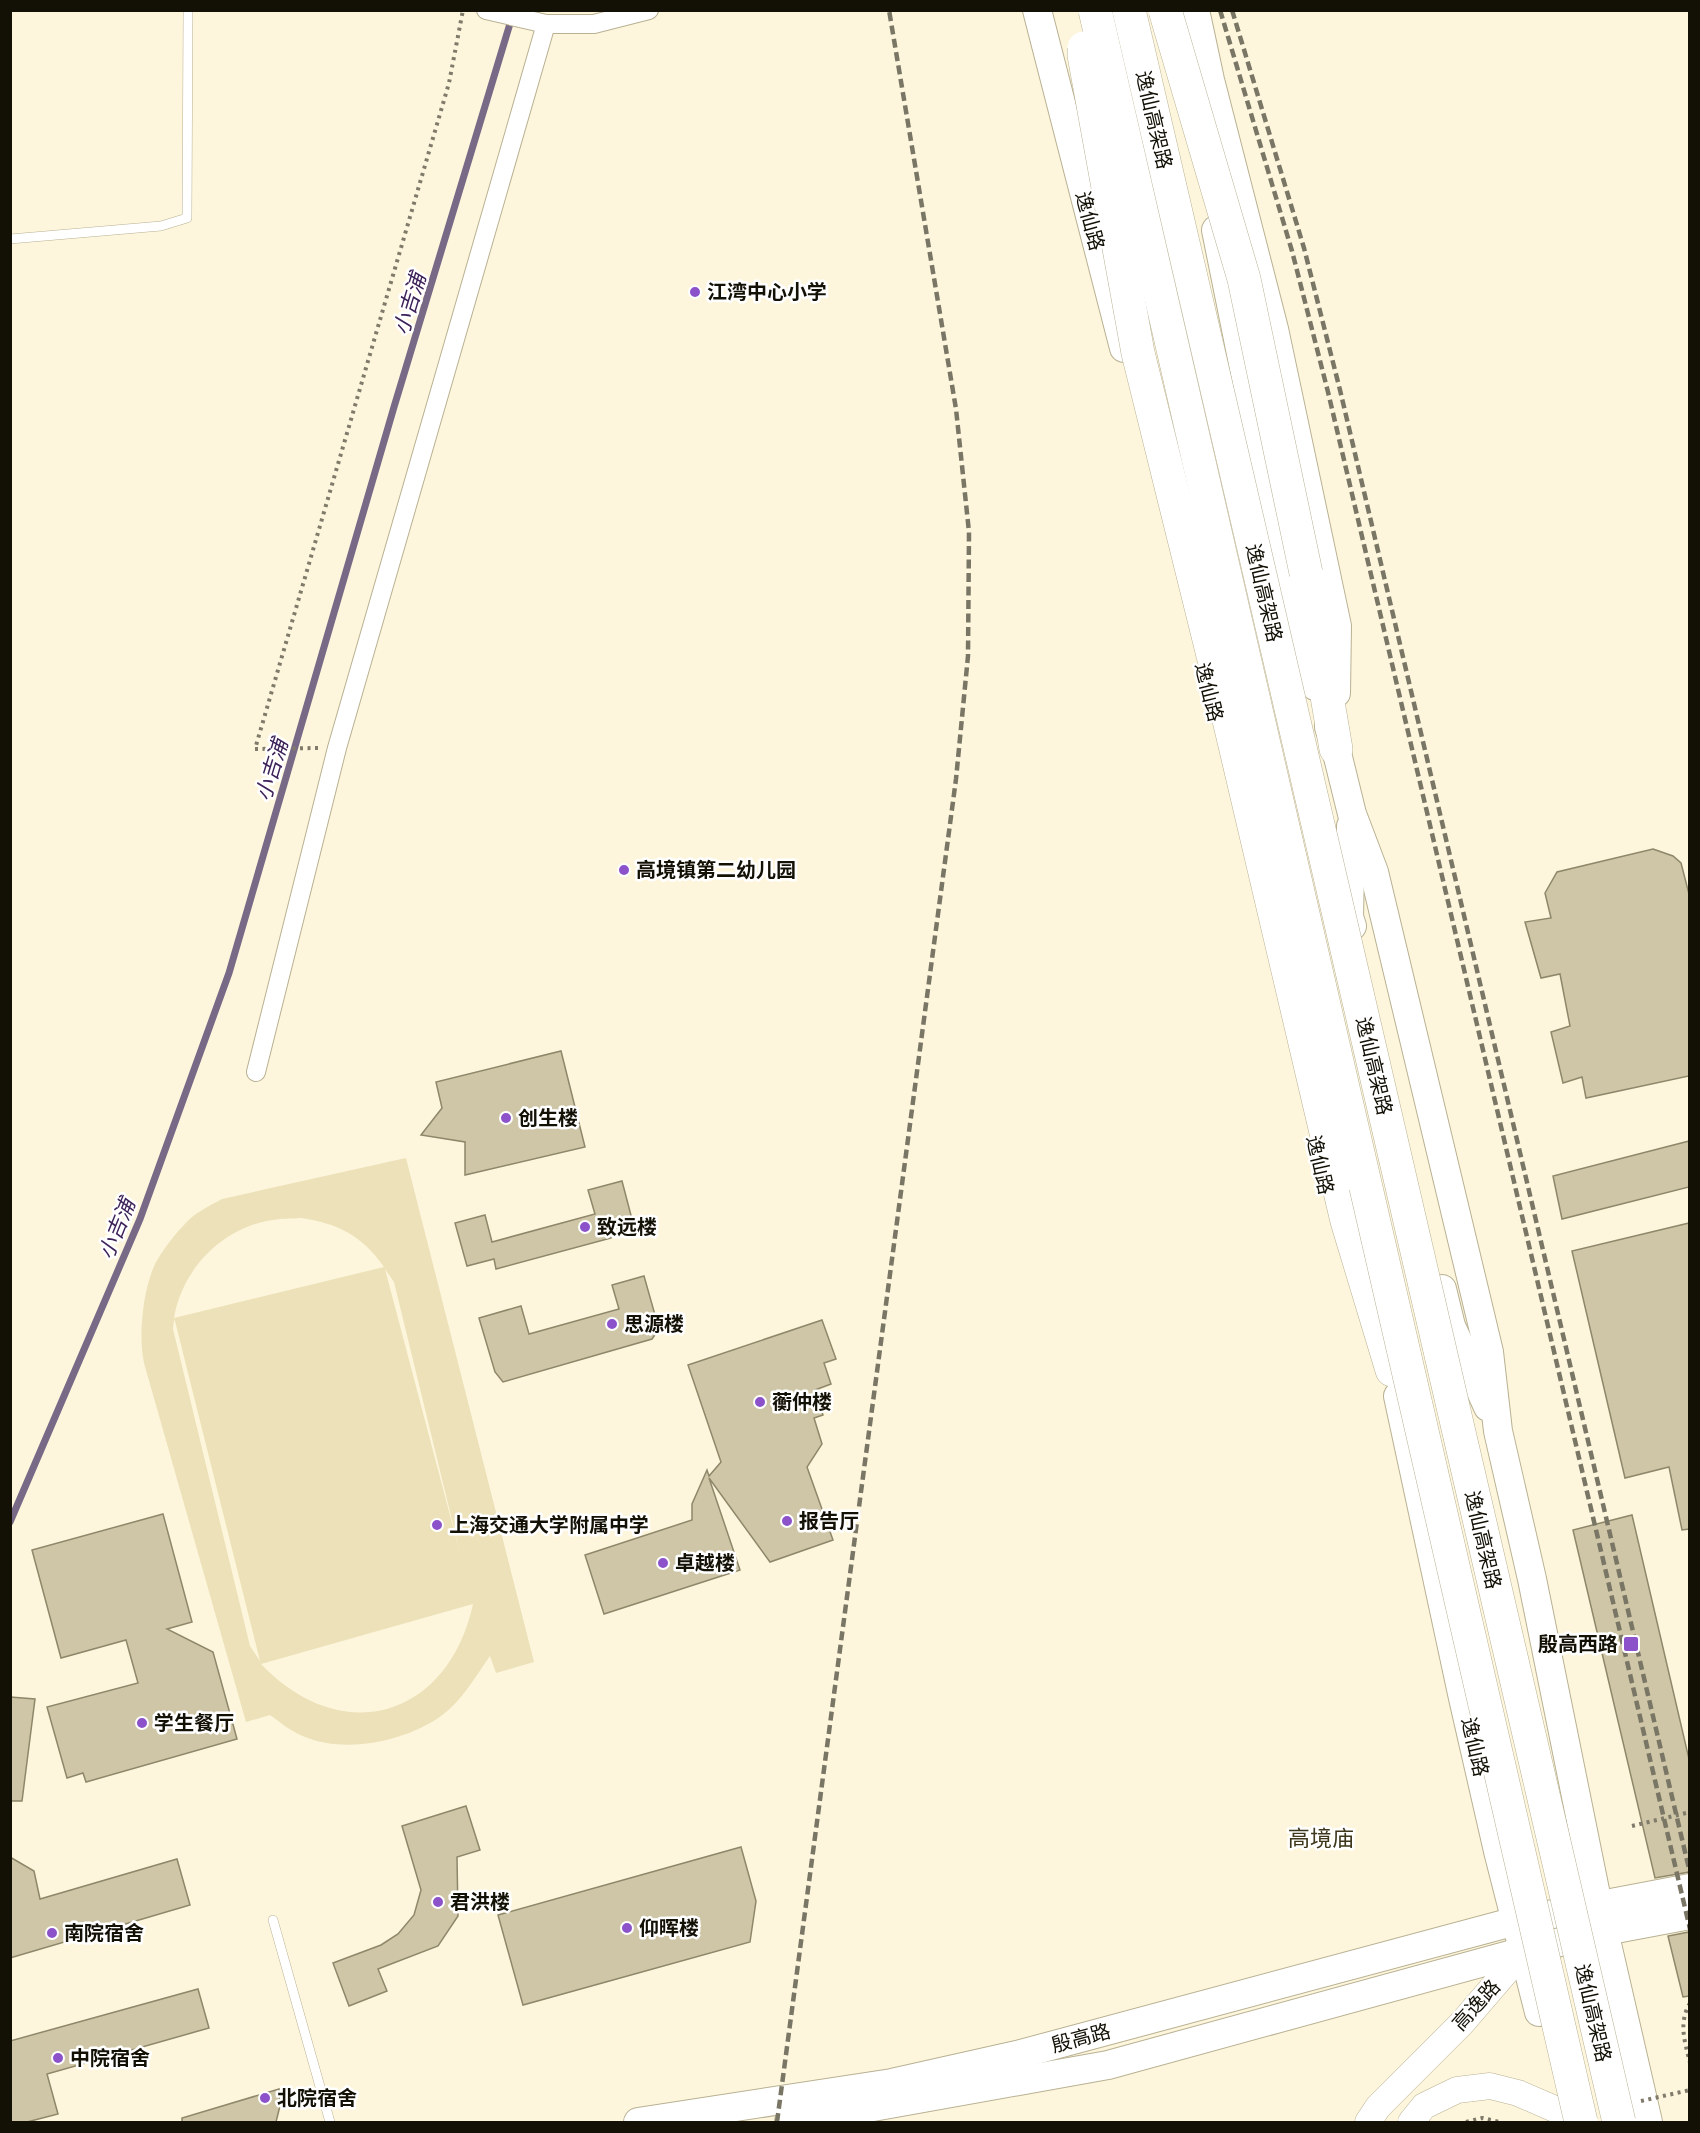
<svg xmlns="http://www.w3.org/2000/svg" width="1700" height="2133" viewBox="0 0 1700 2133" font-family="'DejaVu Sans','Noto Sans SC',sans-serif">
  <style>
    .green { fill: #ece1b8; fill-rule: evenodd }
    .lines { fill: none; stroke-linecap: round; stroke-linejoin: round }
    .stream { stroke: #786a86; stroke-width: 7 }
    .building { fill: #cfc6a7; stroke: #8f876a; stroke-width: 1.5 }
    .lane-casing { stroke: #b9b192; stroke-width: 10 }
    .street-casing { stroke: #b9b192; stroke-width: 20 }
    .secondary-casing { stroke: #b9b192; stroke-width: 27 }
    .primary-casing { stroke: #b9b192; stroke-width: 30 }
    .highway-casing { stroke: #b9b192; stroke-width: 34 }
    .path { stroke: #7f7a69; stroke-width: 4; stroke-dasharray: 3 4.5; stroke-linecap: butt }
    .lane { stroke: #fff; stroke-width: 9 }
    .street { stroke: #fff; stroke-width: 18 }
    .secondary { stroke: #fff; stroke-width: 26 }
    .primary { stroke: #fff; stroke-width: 28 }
    .highway { stroke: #fff; stroke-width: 33 }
    .rail { stroke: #7a7665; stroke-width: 4.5; stroke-dasharray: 9 4.5; stroke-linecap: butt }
    .highway-bridge-casing { stroke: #b9b192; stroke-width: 34; stroke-linecap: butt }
    .path-bridge { stroke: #7f7a69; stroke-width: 4; stroke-dasharray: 3 4.5; stroke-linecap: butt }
    .highway-bridge { stroke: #fff; stroke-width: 33 }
    .poi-dot { fill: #8b52c9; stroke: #fff; stroke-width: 2 }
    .labels { text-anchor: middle; stroke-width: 5; stroke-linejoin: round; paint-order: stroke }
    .street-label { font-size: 20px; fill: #131006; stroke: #fff }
    .poi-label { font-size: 20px; font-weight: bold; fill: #131006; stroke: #fff; text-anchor: start }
    .water-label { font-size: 21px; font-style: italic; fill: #3d2259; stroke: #fff }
    .quarter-label { font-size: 22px; fill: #3e371c; stroke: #fff }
  </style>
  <rect width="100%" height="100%" fill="#fdf6dd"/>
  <path class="green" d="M406 1158 534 1662 496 1673 490 1656C475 1677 462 1701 441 1716 406 1741 346 1754 305 1737 292 1732 281 1723 270 1715L246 1722 144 1363C138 1335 143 1288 156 1262 163 1250 174 1235 184 1225 194 1213 209 1206 222 1199ZM301 1218C337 1223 363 1236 384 1267L174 1318C182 1269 223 1227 273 1220 282 1218 291 1219 301 1218ZM385 1269 394 1282 460 1553ZM174 1320 175 1321 260 1661 250 1646 173 1329ZM473 1604C448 1718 342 1749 261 1664Z"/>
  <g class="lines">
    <path class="stream" d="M10 1522 140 1219 229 973 394 407 512 17"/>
  </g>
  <g class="building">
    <path d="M1653 849 1673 856 1681 863 1689 894V1076L1586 1098 1582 1077 1563 1083 1551 1032 1570 1026 1560 974 1541 978 1525 922 1551 918 1545 893 1557 872Z"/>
    <path d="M561 1051 585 1147 465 1175V1142L421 1135 442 1108 436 1082Z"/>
    <path d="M1689 1141V1187L1562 1219 1553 1176Z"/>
    <path d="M622 1181 633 1223 609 1230 611 1238 496 1269 494 1259 467 1266 455 1223 485 1215 492 1242 595 1214 588 1190Z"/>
    <path d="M1689 1223V1529L1682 1530 1669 1467 1625 1478 1572 1251Z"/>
    <path d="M644 1276 659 1329 652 1339 503 1382 495 1372 479 1318 521 1306 529 1334 619 1309 612 1285Z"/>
    <path d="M822 1320 836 1359 824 1363 831 1384 815 1390 823 1415 814 1418 822 1444 807 1467 833 1540 770 1562 709 1478 740 1570 604 1614 585 1555 692 1520V1504L707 1470 709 1476 721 1462 688 1365Z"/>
    <path d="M163 1514 192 1622 167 1629 213 1652 237 1739 86 1782 83 1773 67 1778 47 1707 138 1683 126 1640 61 1658 32 1550Z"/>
    <path d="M1632 1515 1689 1759V1872L1655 1878 1573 1530Z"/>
    <path d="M10 1697 35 1699 22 1801H10Z"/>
    <path d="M466 1806 480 1850 457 1857 458 1916 438 1946 378 1969 387 1991 349 2006 333 1963 381 1945 398 1934 414 1915 421 1890 402 1826Z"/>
    <path d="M741 1847 756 1901 750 1942 523 2005 498 1915Z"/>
    <path d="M10 1857 34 1871 40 1899 177 1859 190 1905 10 1958Z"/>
    <path d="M1689 1932V1996L1683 1997 1668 1936Z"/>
    <path d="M198 1989 209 2028 47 2074 58 2114 27 2122H10V2041Z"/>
    <path d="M279 2089 280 2106 276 2122H182V2118Z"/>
  </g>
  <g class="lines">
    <defs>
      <g id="lane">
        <path d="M10 239 161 226 187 218 188 10"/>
        <path d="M273 1920 330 2122"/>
      </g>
      <g id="street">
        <path d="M486 10 546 24H594L649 10"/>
        <path d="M256 1072 337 748 546 24"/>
      </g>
      <g id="secondary">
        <path d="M1368 2122 1378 2107 1462 2023 1524 1951 1530 1947"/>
        <path d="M1411 2122 1424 2106 1457 2090 1490 2086 1518 2093 1564 2113"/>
      </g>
      <g id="primary">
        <path d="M1037 10 1124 348"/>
        <path d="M1195 10 1210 80 1274 329 1337 626 1336 693"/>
        <path d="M1216 230 1298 636 1315 686"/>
        <path d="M1329 727 1336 749 1352 814 1374 872 1489 1352 1498 1431 1532 1579 1598 1905 1648 2122"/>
        <path d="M1351 826 1349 917 1352 926"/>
        <path d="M1442 1289 1451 1326 1488 1407"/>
        <path d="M1398 1396 1463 1698 1498 1851 1539 2012"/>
        <path d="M638 2122 892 2083 1017 2055 1516 1921 1690 1888"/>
        <path d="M789 2122 1108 2065 1524 1951 1605 1931 1690 1915"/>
      </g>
      <g id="highway">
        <path d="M1306 573 1336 749"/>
        <path d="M1337 1179 1347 1221 1392 1370"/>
      </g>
    </defs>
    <use href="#lane" class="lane-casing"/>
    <use href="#street" class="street-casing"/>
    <use href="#secondary" class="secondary-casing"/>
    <use href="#primary" class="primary-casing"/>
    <use href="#highway" class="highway-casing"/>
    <g class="path">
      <path d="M318 748 255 749 449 83 463 10"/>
      <path d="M1632 1826 1690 1812"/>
      <path d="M1690 2003C1678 2023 1685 2042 1690 2063"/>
      <path d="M1466 2122 1482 2118 1500 2122"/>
    </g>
    <use href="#lane" class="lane"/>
    <use href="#street" class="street"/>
    <use href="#secondary" class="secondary"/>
    <use href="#primary" class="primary"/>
    <use href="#highway" class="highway"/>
    <g class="rail">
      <path d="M1220 10 1292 251 1328 392 1690 1929"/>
      <path d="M1232 10 1304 248 1340 390 1690 1873"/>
      <path d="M777 2122 956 779 968 656 969 532 956 409 889 10"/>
    </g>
    <defs>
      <g id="highway-bridge">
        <path d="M1095 10 1581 2122"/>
        <path d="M1129 10 1619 2122"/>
        <path d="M1165 10 1244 279 1306 573"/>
        <path d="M1084 48V55L1138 353 1230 724 1337 1179"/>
      </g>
    </defs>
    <use href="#highway-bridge" class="highway-bridge-casing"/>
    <path class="path-bridge" d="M1641 2101 1690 2090"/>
    <use href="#highway-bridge" class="highway-bridge"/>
  </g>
  <g class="poi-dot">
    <circle cx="695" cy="292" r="6"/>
    <circle cx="624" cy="870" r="6"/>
    <circle cx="506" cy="1118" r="6"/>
    <circle cx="585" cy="1227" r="6"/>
    <circle cx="612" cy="1324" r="6"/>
    <circle cx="760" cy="1402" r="6"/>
    <circle cx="787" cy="1521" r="6"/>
    <circle cx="437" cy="1525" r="6"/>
    <circle cx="663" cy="1563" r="6"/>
    <rect x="1623" y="1636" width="16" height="16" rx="3"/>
    <circle cx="142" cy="1723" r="6"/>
    <circle cx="438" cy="1902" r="6"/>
    <circle cx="627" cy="1928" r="6"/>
    <circle cx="52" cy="1933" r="6"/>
    <circle cx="58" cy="2058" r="6"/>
    <circle cx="265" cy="2098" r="6"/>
  </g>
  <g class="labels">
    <g class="street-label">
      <text transform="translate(1154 120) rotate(77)" y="7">逸仙高架路</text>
      <text transform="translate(1090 221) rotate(75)" y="7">逸仙路</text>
      <text transform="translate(1264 593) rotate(77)" y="7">逸仙高架路</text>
      <text transform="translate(1209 692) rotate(76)" y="7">逸仙路</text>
      <text transform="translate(1374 1066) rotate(77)" y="7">逸仙高架路</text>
      <text transform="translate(1320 1165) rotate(77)" y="7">逸仙路</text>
      <text transform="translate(1483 1540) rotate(77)" y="7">逸仙高架路</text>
      <text transform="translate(1475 1747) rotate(77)" y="7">逸仙路</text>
      <text transform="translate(1476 2005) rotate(-48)" y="7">高逸路</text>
      <text transform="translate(1593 2013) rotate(77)" y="7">逸仙高架路</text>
      <text transform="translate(1081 2038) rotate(-15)" y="7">殷高路</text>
    </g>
    <g class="poi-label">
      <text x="707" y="299">江湾中心小学</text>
      <text x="636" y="877">高境镇第二幼儿园</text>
      <text x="518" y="1125">创生楼</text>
      <text x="597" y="1234">致远楼</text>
      <text x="624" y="1331">思源楼</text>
      <text x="772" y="1409">蘅仲楼</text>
      <text x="799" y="1528">报告厅</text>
      <text x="449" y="1532">上海交通大学附属中学</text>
      <text x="675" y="1570">卓越楼</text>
      <text x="1618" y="1651" text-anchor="end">殷高西路</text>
      <text x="154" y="1730">学生餐厅</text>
      <text x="450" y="1909">君洪楼</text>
      <text x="639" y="1935">仰晖楼</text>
      <text x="64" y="1940">南院宿舍</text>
      <text x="70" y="2065">中院宿舍</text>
      <text x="277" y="2105">北院宿舍</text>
    </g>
    <g class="water-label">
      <text transform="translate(410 304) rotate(-73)" y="7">小吉浦</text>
      <text transform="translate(272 770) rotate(-73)" y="7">小吉浦</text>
      <text transform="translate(117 1229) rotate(-68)" y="7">小吉浦</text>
    </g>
    <g class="quarter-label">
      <text x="1321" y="1846">高境庙</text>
    </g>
  </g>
  <rect width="1700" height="2133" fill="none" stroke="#131006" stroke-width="24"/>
</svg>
